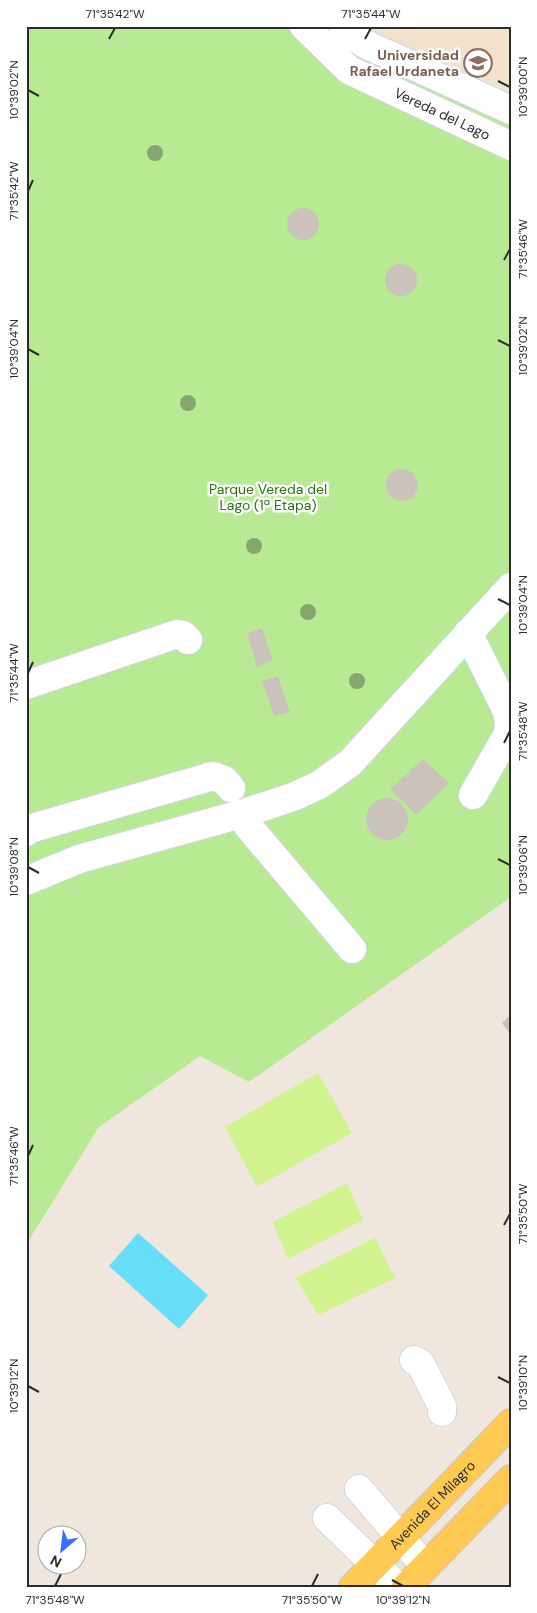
<svg xmlns="http://www.w3.org/2000/svg" width="537" height="1613" viewBox="0 0 537 1613" font-family="'DM Sans',sans-serif">
  <style>
    .education { fill: #f2e2cb }
    .green { fill: #b8ea94 }
    .pitch { fill: #d0f28f }
    .water { fill: #66defa }
    .building { fill: #cac3bc }
    .lines { fill: none; stroke-linecap: round; stroke-linejoin: round }
    .minor-casing { stroke: #d2d7e6; stroke-width: 30 }
    .major-casing { stroke: #c8c8c8; stroke-width: 30 }
    .minor { stroke: #fff; stroke-width: 28 }
    .major { stroke: #feca53; stroke-width: 28 }
    .tree { fill: #85a66e }
    .ticks { fill: none; stroke: #2c2c2c; stroke-width: 2 }
    .labels { text-anchor: middle; stroke-width: 5; stroke-linejoin: round; paint-order: stroke }
    .education-label { font-size: 14px; font-weight: bold; fill: #785e54; stroke: #fff; text-anchor: end }
    .street-label { font-size: 14px; fill: #2c2c2c; stroke: #fff }
    .park-label { font-size: 14px; fill: #2e7113; stroke: #fff }
    .neatline { fill: none; stroke: #2c2c2c; stroke-width: 2 }
    .ticks-label { font-size: 12px; text-anchor: middle; fill: #2c2c2c }
  </style>
  <rect width="100%" height="100%" fill="#efe6dd"/>
  <path class="education" d="M369 26H511V90L378 35Z"/>
  <path class="green" d="M26 26H359L511 97V897L249 1082 200 1056 99 1127 26 1245Z"/>
  <g class="pitch">
    <path d="M318 1073 352 1133 257 1187 225 1127Z"/>
    <path d="M347 1183 363 1220 288 1259 273 1222Z"/>
    <path d="M375 1238 395 1278 318 1315 296 1278Z"/>
  </g>
  <path class="water" d="M138 1233 208 1295 179 1329 109 1266Z"/>
  <g class="building">
    <circle cx="303" cy="224" r="16"/>
    <circle cx="401" cy="280" r="16"/>
    <circle cx="402" cy="485" r="16"/>
    <path d="M262 628 273 660 257 667 247 633Z"/>
    <path d="M278 676 290 712 274 716 262 681Z"/>
    <path d="M423 759 449 783 416 815 390 789Z"/>
    <circle cx="387" cy="819" r="21"/>
    <path d="M511 1014V1035L502 1023Z"/>
  </g>
  <g class="lines">
    <defs>
      <g id="minor">
        <path id="s1" d="M304 26 349 70 511 146"/>
        <path d="M343 26 357 39 367 45 511 110"/>
        <path d="M468 633 507 711 509 723 508 734 473 795"/>
        <path d="M26 685 177 634 183 635 188 640"/>
        <path d="M241 814 248 826 352 949"/>
        <path d="M26 832 29 829 213 776 224 780 231 788"/>
        <path d="M26 881 79 859 241 814 293 797 319 785 350 763 511 587"/>
        <path d="M414 1360 420 1363 442 1406V1412"/>
        <path d="M359 1489 425 1566"/>
        <path d="M327 1518 398 1587"/>
      </g>
      <g id="major">
        <path id="s2" d="M353 1587 511 1423"/>
        <path d="M406 1587 511 1479"/>
      </g>
    </defs>
    <use href="#minor" class="minor-casing"/>
    <use href="#major" class="major-casing"/>
    <use href="#minor" class="minor"/>
    <use href="#major" class="major"/>
  </g>
  <g class="tree">
    <circle cx="155" cy="153" r="8"/>
    <circle cx="188" cy="403" r="8"/>
    <circle cx="254" cy="546" r="8"/>
    <circle cx="308" cy="612" r="8"/>
    <circle cx="357" cy="681" r="8"/>
  </g>
  <path class="ticks" d="M109 39 115 28M365 39 371 28M498 81 510 87M28 90 39 96M28 191 33 180M504 260 510 249M498 340 510 346M28 349 39 355M498 599 510 605M28 673 33 662M504 743 510 731M498 859 510 865M28 867 39 873M28 1156 33 1145M504 1225 510 1214M498 1377 510 1383M28 1386 39 1392M392 1580 403 1586M55 1586 61 1574M312 1586 318 1574"/>
  <defs>
    <symbol id="university-ring" viewBox="-11 -11 22 22"><circle r="9.5" fill="#fff" stroke="#8d6e63" stroke-width="1.5"/><path d="M0-5L7-2L0 1L-7-2ZM-4 1L0 2.5L4 1V4Q0 6-4 4Z" fill="#8d6e63"/></symbol>
  </defs>
  <g fill-rule="evenodd">
    <use href="#university-ring" x="462" y="47" width="32" height="32"/>
  </g>
  <g class="labels">
    <g class="education-label">
      <text x="459" y="60">Universidad<tspan x="459" dy="16">Rafael Urdaneta</tspan></text>
    </g>
    <g class="street-label">
      <text dy="5" stroke="none"><textPath href="#s1" startOffset="166">Vereda del Lago</textPath></text>
      <text dy="5" stroke="none"><textPath href="#s2" startOffset="114">Avenida El Milagro</textPath></text>
    </g>
    <g class="park-label">
      <text x="268" y="494">Parque Vereda del<tspan x="268" dy="16">Lago (1ª Etapa)</tspan></text>
    </g>
  </g>
  <rect width="537" height="1613" fill="none" stroke="#ffffff" stroke-width="55"/>
  <g transform="translate(62 1550) rotate(208)"><circle r="24" fill="#ffffff" stroke="#ababab"/>
  <path d="M0-4L9 19L0 12L-9 19Z" fill="#3a6dff"/>
  <text y="-8" font-size="14" font-weight="bold" text-anchor="middle" fill="#2c2c2c">N</text>
  </g>
  <rect x="28" y="28" width="482" height="1558" class="neatline"/>
  <g class="ticks-label">
    <text x="115" y="18">71°35'42"W</text>
    <text x="371" y="18">71°35'44"W</text>
    <text transform="translate(523 87) rotate(-90)" y="4">10°39'00"N</text>
    <text transform="translate(14 90) rotate(-90)" y="4">10°39'02"N</text>
    <text transform="translate(14 191) rotate(-90)" y="4">71°35'42"W</text>
    <text transform="translate(523 249) rotate(-90)" y="4">71°35'46"W</text>
    <text transform="translate(523 346) rotate(-90)" y="4">10°39'02"N</text>
    <text transform="translate(14 349) rotate(-90)" y="4">10°39'04"N</text>
    <text transform="translate(523 605) rotate(-90)" y="4">10°39'04"N</text>
    <text transform="translate(14 673) rotate(-90)" y="4">71°35'44"W</text>
    <text transform="translate(523 731) rotate(-90)" y="4">71°35'48"W</text>
    <text transform="translate(523 865) rotate(-90)" y="4">10°39'06"N</text>
    <text transform="translate(14 867) rotate(-90)" y="4">10°39'08"N</text>
    <text transform="translate(14 1156) rotate(-90)" y="4">71°35'46"W</text>
    <text transform="translate(523 1214) rotate(-90)" y="4">71°35'50"W</text>
    <text transform="translate(523 1383) rotate(-90)" y="4">10°39'10"N</text>
    <text transform="translate(14 1386) rotate(-90)" y="4">10°39'12"N</text>
    <text x="55" y="1604">71°35'48"W</text>
    <text x="312" y="1604">71°35'50"W</text>
    <text x="403" y="1604">10°39'12"N</text>
  </g>
</svg>
